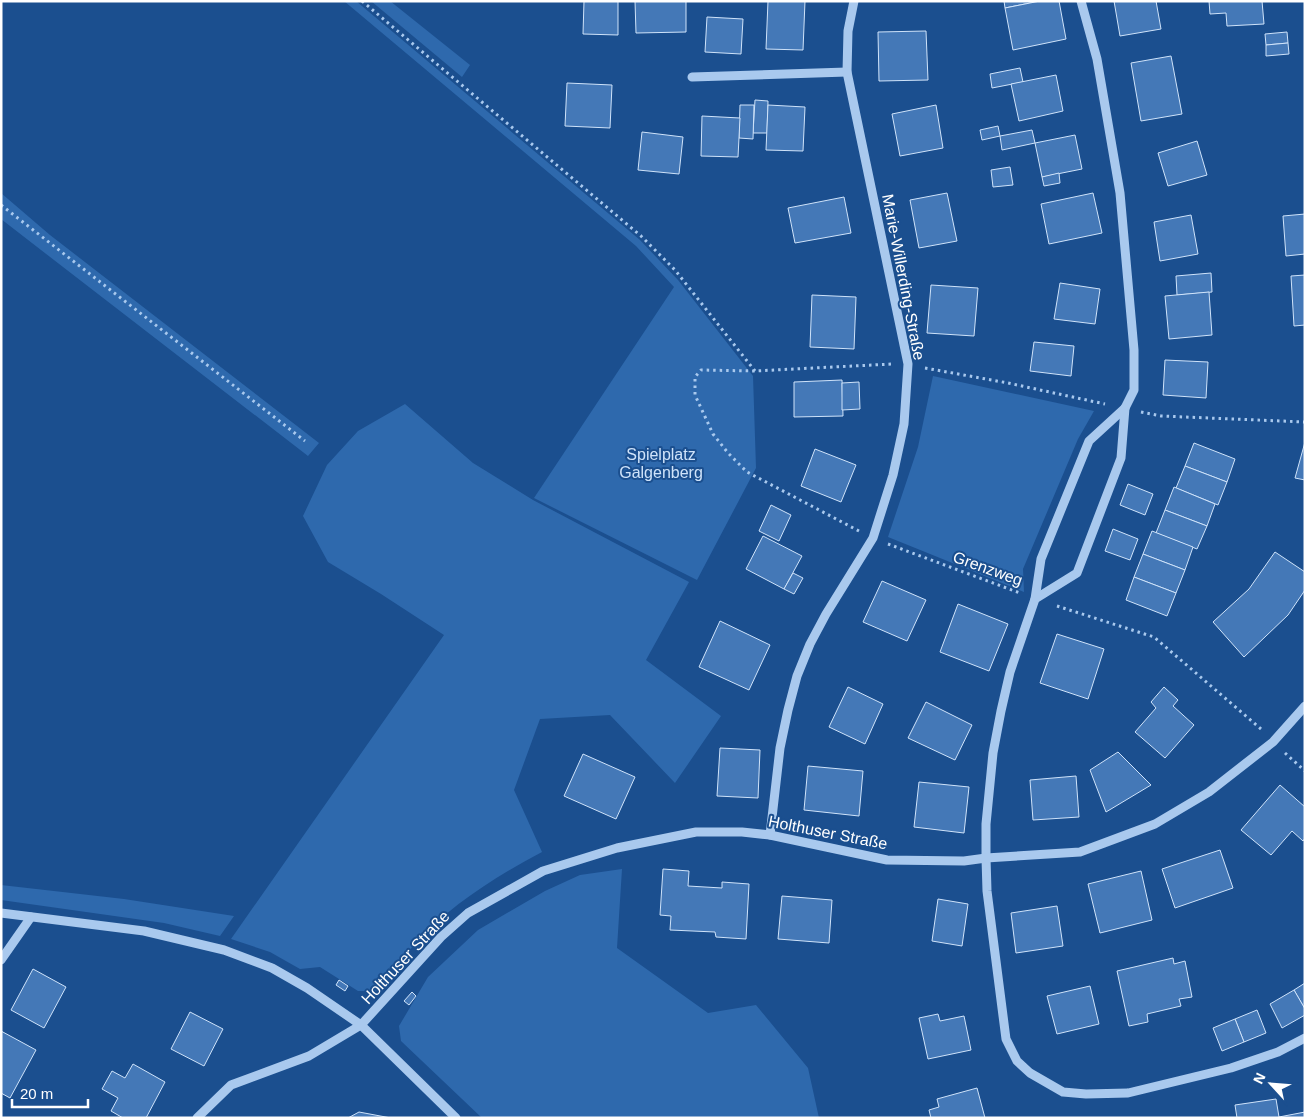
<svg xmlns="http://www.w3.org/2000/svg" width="1306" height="1119" viewBox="0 0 1306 1119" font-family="Arial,sans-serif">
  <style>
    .green { fill: #2e69ad }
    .building { fill: #4478b7; stroke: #cfe3fa }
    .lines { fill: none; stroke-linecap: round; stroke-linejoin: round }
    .path { stroke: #a9c9ee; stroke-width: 3; stroke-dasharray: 2.5 4; stroke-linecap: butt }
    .minor { stroke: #a9c9ee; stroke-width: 9 }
    .labels { text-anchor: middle; stroke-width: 4; stroke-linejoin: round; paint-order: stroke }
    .street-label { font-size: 16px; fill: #fff; stroke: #1b4f8f }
    .park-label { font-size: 16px; fill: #cfe3fa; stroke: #1b4f8f }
  </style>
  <rect width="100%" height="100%" fill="#1b4f8f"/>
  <g class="green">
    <path d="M344 1H356L640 240 678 280 753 376 756 468 697 580 534 498 674 287 636 246Z"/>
    <path d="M371 1H390L470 65 462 77Z"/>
    <path d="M1 193 50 235 319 443 308 456 41 250 1 219Z"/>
    <path d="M933 376 1094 411 1078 439 1023 569 1024 592 888 537 918 447Z"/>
    <path d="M405 404 473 463 533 500 689 582 646 660 721 716 675 783 610 715 540 719 514 790 542 852C495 877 449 906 413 946 400 961 390 977 377 991H358L320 967 300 969 270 952 231 939 444 635 381 594 328 562 303 516 327 465 358 431Z"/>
    <path d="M622 869 617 948 708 1013 756 1005 808 1068 819 1118H482L401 1041 399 1026 428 977 478 930 545 891 580 875Z"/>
    <path d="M1 885 124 899 234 916 220 936 164 923 1 900Z"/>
  </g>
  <g class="building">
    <path d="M584 1H618V35L583 34Z"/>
    <path d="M635 1H686V32L636 33Z"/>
    <path d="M768 1H805L803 50 766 49Z"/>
    <path d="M1004 1H1035V2L1005 8Z"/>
    <path d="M1040 1H1059L1066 39 1013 50 1005 8Z"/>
    <path d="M1114 1H1156L1161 29 1120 36Z"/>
    <path d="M1209 1H1262L1264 24 1227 26 1226 13 1210 14Z"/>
    <path d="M707 17 743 19 741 54 705 52Z"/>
    <path d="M926 31 928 80 879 81 878 32Z"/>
    <path d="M1287 32 1288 43 1266 45 1265 34Z"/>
    <path d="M1288 43 1289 54 1266 56V45Z"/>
    <path d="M1171 56 1182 114 1141 121 1131 63Z"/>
    <path d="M1020 68 1023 82 992 88 990 74Z"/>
    <path d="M1056 75 1063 111 1019 121 1011 84Z"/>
    <path d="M567 83 612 85 610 128 565 126Z"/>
    <path d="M755 100 768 101 767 133H753Z"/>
    <path d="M740 105H754L753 139 739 138Z"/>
    <path d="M768 105 805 107 803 151 766 150Z"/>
    <path d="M936 105 943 148 900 156 892 114Z"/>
    <path d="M702 116 740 118 738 157 701 156Z"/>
    <path d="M998 126 1000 136 982 140 980 130Z"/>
    <path d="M1032 130 1035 143 1002 150 1000 136Z"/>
    <path d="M642 132 683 137 679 174 638 170Z"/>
    <path d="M1075 135 1082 169 1042 177 1035 143Z"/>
    <path d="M1197 141 1207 175 1168 186 1158 153Z"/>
    <path d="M1010 167 1013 185 993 187 991 170Z"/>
    <path d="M1059 173 1060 183 1044 186 1042 177Z"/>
    <path d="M947 193 957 241 919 248 910 200Z"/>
    <path d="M1093 193 1102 233 1049 244 1041 204Z"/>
    <path d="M844 197 851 233 795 243 788 208Z"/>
    <path d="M1305 214V254L1286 256 1283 216Z"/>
    <path d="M1191 215 1198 254 1160 261 1154 222Z"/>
    <path d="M1211 273 1212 292 1177 295 1176 276Z"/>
    <path d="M1305 275V325L1294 326 1291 276Z"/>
    <path d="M1060 283 1100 289 1095 324 1054 319Z"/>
    <path d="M931 285 978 288 974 336 927 333Z"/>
    <path d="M1209 292 1212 335 1169 339 1165 296Z"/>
    <path d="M812 295 856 297 854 349 810 347Z"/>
    <path d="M1034 342 1074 346 1071 376 1030 371Z"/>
    <path d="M1165 360 1208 362 1206 398 1163 395Z"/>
    <path d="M842 380 843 416 794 417V382Z"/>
    <path d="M859 382 860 409 842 410V383Z"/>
    <path d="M1305 442V480L1295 478Z"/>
    <path d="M1194 443 1235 459 1227 482 1185 466Z"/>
    <path d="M815 449 856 465 841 502 801 486Z"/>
    <path d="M1185 466 1227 482 1218 505 1176 488Z"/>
    <path d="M1128 484 1153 494 1145 515 1120 505Z"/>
    <path d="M1174 487 1215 504 1207 526 1165 510Z"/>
    <path d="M771 505 791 515 779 541 759 531Z"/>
    <path d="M1165 510 1207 526 1197 549 1156 533Z"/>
    <path d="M1113 529 1138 539 1130 560 1105 551Z"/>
    <path d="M1152 531 1193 547 1185 570 1143 554Z"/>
    <path d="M763 536 802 556 784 589 746 569Z"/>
    <path d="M1275 552 1305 572V590L1288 615 1244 657 1213 622 1249 589Z"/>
    <path d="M1143 554 1185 570 1176 593 1134 577Z"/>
    <path d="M793 573 803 578 794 594 784 589Z"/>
    <path d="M1134 577 1176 593 1167 616 1126 600Z"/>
    <path d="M882 581 926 600 907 641 863 622Z"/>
    <path d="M958 604 1008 624 989 671 940 652Z"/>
    <path d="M720 621 770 645 749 690 699 667Z"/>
    <path d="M1057 634 1104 649 1088 699 1040 683Z"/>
    <path d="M848 687 883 704 865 744 829 727Z"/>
    <path d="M1164 687 1178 700 1173 706 1194 725 1165 758 1135 732 1156 708 1151 702Z"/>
    <path d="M926 702 972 725 955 760 908 738Z"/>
    <path d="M720 748 760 750 758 798 717 796Z"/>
    <path d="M1118 752 1151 785 1106 812 1090 770Z"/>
    <path d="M583 754 635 777 616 819 564 796Z"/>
    <path d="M808 766 863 771 859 816 804 810Z"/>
    <path d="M1076 776 1079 817 1033 820 1030 780Z"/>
    <path d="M919 782 969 787 964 833 914 827Z"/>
    <path d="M1280 785 1305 807V838L1303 841 1292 831 1271 855 1241 830Z"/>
    <path d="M1220 850 1233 888 1175 908 1162 869Z"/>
    <path d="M663 869 689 871 688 886 722 888V882L749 884 746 939 716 937 715 932 670 930 671 916 660 915Z"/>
    <path d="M1141 871 1152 920 1100 933 1088 884Z"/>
    <path d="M782 896 832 900 829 943 778 939Z"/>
    <path d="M938 899 968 904 962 946 932 941Z"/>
    <path d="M1057 906 1063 946 1016 953 1011 913Z"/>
    <path d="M1173 958 1174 964 1185 961 1192 997 1179 999 1181 1006 1147 1014 1148 1022 1129 1026 1117 971Z"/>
    <path d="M33 969 66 987 44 1028 11 1010Z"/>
    <path d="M339 980 348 986 345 991 336 985Z"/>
    <path d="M1305 983V1009L1294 990Z"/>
    <path d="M1090 986 1099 1024 1057 1034 1047 996Z"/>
    <path d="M1294 990 1305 1009V1015L1282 1028 1270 1004Z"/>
    <path d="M412 992 416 996 409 1005 404 1001Z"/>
    <path d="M1257 1010 1266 1033 1244 1042 1235 1019Z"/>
    <path d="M190 1012 223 1029 204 1066 171 1049Z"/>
    <path d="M938 1014 940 1021 964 1016 971 1050 928 1059 919 1018Z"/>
    <path d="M1235 1019 1244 1042 1222 1051 1213 1028Z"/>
    <path d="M1 1031 36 1050 10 1098 1 1093Z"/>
    <path d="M133 1064 165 1082 146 1118H123L111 1111 118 1098 102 1089 112 1071 125 1078Z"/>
    <path d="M977 1088 985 1118H931L929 1110 939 1107 937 1099Z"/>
    <path d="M1276 1099 1279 1117 1305 1112V1118H1237L1235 1105Z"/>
    <path d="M359 1112 391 1118H348Z"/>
  </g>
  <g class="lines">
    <g class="path">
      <path d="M362 1 641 236 675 270 755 371"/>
      <path d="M1 205 305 441"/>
      <path d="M925 368 1008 383 1105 404"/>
      <path d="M1141 412 1161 416 1305 422"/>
      <path d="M859 531 747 472 728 453 713 434 695 395V377L701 370 755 371 892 364"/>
      <path d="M888 544 1020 593"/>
      <path d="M1057 606 1154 637 1261 729"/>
      <path d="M1285 753 1305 771"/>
    </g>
    <g class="minor">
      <path d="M1081 1 1097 59 1120 193 1134 350V390L1125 408 1089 441 1041 559 1035 599 1010 672 1001 711 993 753 986 824V858L987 891 1006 1039 1017 1061 1030 1073 1063 1092 1086 1094 1128 1093 1231 1068 1278 1052 1305 1038"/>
      <path d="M692 77 847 72"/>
      <path d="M1035 599 1077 573 1121 458 1125 408"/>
      <path d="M770 835 780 748 788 710 797 676 810 644 826 614 873 538 893 475 904 424 908 364 847 72 848 31 854 1"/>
      <path d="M1 913 144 931 224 950 272 968 307 988 361 1025 456 1118"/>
      <path d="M1 960 31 917"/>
      <path d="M197 1118 231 1085 309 1056 361 1025 441 937 468 913 543 871 617 848 696 832H742L770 835 887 860 964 861 986 858 1080 852 1155 824 1209 792 1273 742 1305 706"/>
    </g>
  </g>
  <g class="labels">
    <g class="street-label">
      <text transform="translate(904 277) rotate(79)" y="6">Marie-Willerding-Straße</text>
      <text transform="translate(988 568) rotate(20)" y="6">Grenzweg</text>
      <text transform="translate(828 832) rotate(11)" y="6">Holthuser Straße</text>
      <text transform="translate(405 957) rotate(-47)" y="6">Holthuser Straße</text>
    </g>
    <g class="park-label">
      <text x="661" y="460">Spielplatz<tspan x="661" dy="18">Galgenberg</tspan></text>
    </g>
  </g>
  <rect width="1306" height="1119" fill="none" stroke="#ffffff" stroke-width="5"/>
  <g transform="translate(1271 1084) rotate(296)" stroke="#1b4f8f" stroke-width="4" paint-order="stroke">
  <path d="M0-4L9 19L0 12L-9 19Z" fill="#ffffff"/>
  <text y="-8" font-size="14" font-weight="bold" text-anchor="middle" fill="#ffffff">N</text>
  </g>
  <path d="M12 1099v8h76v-8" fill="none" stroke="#ffffff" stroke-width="2.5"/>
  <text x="20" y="1099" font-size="15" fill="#ffffff" stroke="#1b4f8f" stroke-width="4" paint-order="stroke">20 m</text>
</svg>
